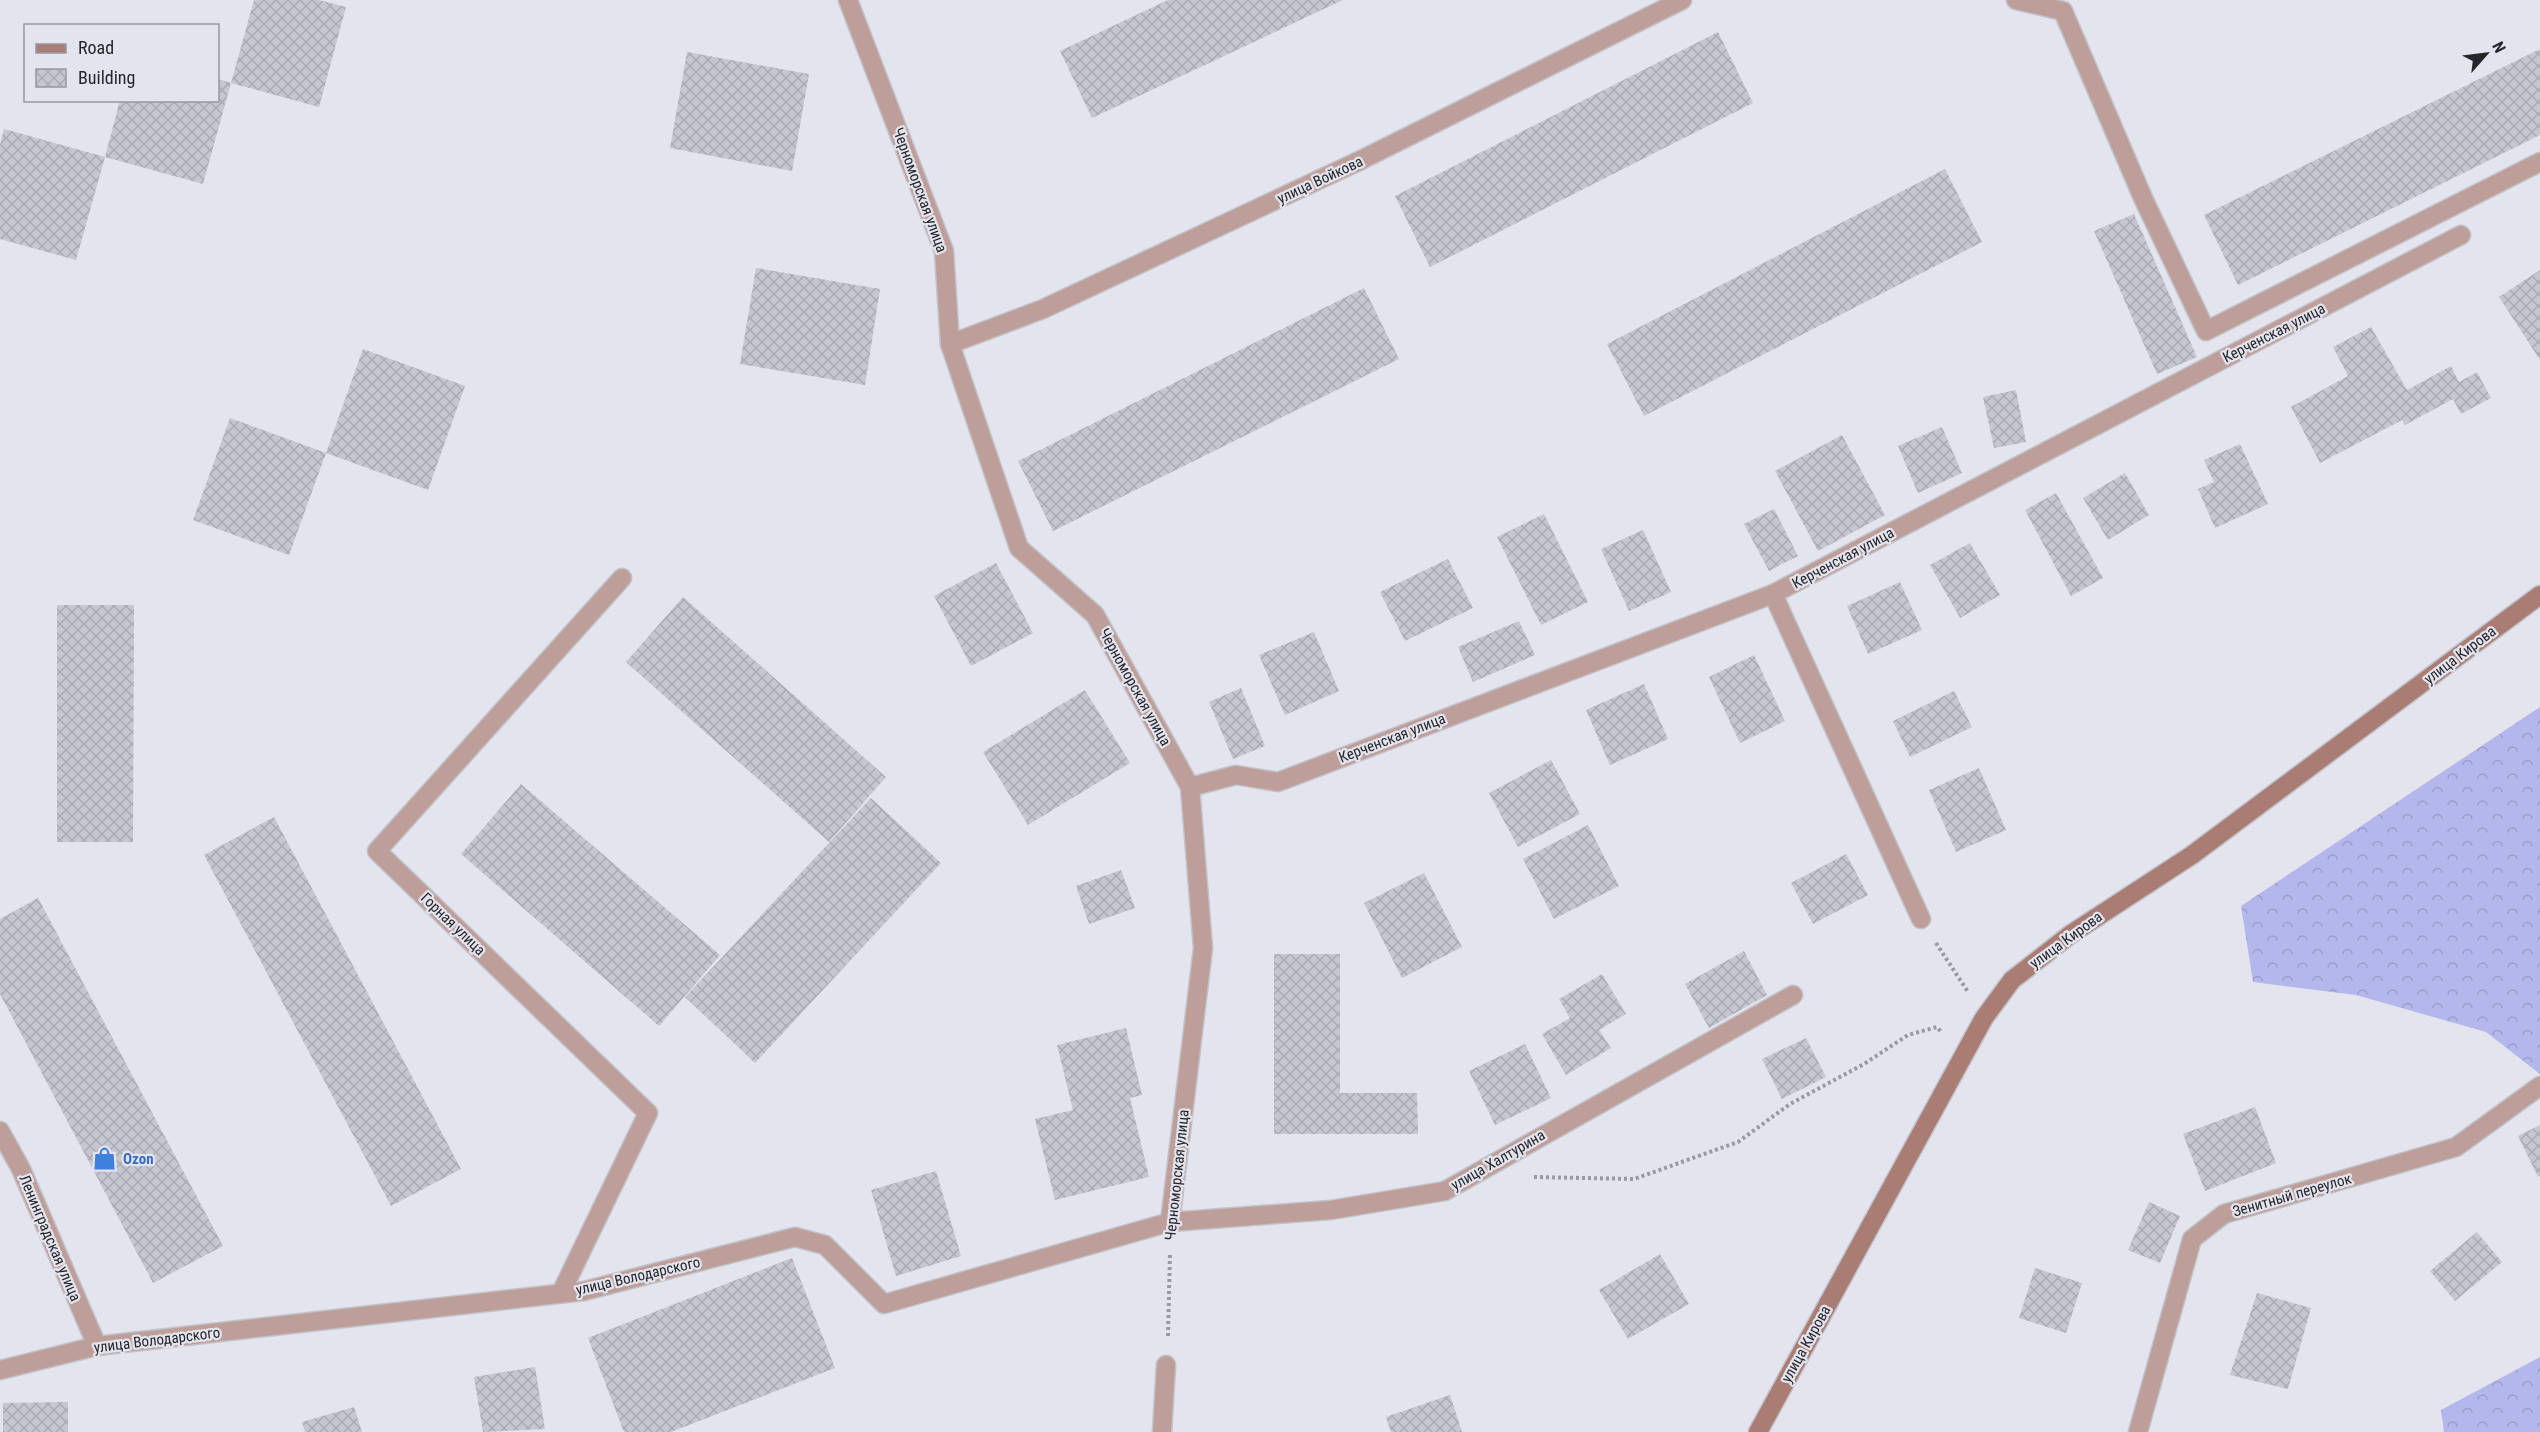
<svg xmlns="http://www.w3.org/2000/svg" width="2540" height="1432" viewBox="0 0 2540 1432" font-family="'Roboto Condensed',sans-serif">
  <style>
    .forest { fill: url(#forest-crowns) }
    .building { fill: url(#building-cross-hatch) }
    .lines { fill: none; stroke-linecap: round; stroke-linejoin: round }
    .lane-casing { stroke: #c1c2ca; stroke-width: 21 }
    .street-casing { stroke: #c1c2ca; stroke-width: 21 }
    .secondary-casing { stroke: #c1c2ca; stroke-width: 21 }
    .path { stroke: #999aa1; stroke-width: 4; stroke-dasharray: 3 3; stroke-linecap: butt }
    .lane { stroke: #be9e99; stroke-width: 18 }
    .street { stroke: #be9e99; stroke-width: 18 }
    .secondary { stroke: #a97c74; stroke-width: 18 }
    .labels { text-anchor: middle; stroke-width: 4.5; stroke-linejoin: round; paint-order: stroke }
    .street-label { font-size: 15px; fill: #26262a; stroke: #e3e4ed }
    .shop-label { font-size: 15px; font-weight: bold; fill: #366cbe; stroke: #e3e4ed; text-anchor: start }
  </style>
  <defs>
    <pattern id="forest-crowns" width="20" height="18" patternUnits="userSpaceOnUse" patternTransform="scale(1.5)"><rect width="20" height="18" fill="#b3b7ec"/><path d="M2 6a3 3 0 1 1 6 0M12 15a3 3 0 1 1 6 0" fill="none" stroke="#9a9dcb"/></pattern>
    <pattern id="building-cross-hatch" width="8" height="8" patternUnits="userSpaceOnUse" patternTransform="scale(1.5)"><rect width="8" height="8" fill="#c5c6cf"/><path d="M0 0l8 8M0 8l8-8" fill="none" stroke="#a9aab2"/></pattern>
  </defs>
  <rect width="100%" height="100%" fill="#e3e4ed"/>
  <g class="forest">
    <path d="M2540 707V1074L2486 1032 2356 995 2253 982 2241 906Z"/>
    <path d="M2540 1357V1432H2444L2441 1410Z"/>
  </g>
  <g class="building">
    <path d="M254 0H319L346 7 319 107 231 83Z"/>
    <path d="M1168 0H1343L1092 118 1060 51Z"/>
    <path d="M1718 32 1753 103 1430 267 1395 196Z"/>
    <path d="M2540 49V135L2238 285 2204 215Z"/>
    <path d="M687 52 809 74 792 171 670 148Z"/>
    <path d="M218 79 231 83 203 184 105 157 120 100H218Z"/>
    <path d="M4 129 105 157 76 260 0 239V145Z"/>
    <path d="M1945 169 1982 242 1644 416 1607 344Z"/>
    <path d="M2134 214 2197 357 2157 374 2094 231Z"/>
    <path d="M756 268 880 289 865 385 740 364Z"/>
    <path d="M2540 270V360L2499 297Z"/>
    <path d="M1364 288 1399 359 1053 531 1018 461Z"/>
    <path d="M2371 327 2407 390 2451 366 2459 382 2477 372 2491 398 2461 414 2453 399 2405 425 2402 420 2320 463 2291 407 2348 376 2333 347Z"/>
    <path d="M363 349 465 386 428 490 326 453Z"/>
    <path d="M2016 390 2026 442 1994 448 1983 397Z"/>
    <path d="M230 418 326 453 289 555 193 520Z"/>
    <path d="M1942 427 1962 473 1918 493 1898 446Z"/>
    <path d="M1842 435 1885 515 1818 551 1775 471Z"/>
    <path d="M2240 444 2268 504 2215 528 2198 489 2214 482 2204 460Z"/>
    <path d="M2125 473 2149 515 2108 540 2083 498Z"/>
    <path d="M2056 493 2103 578 2071 596 2025 510Z"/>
    <path d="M1774 509 1798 556 1769 571 1744 524Z"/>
    <path d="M1544 514 1588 602 1541 625 1497 537Z"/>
    <path d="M1643 530 1671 592 1629 611 1601 549Z"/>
    <path d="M1970 543 2000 595 1960 618 1930 565Z"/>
    <path d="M1448 559 1473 608 1405 641 1380 592Z"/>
    <path d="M996 563 1033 633 971 666 934 596Z"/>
    <path d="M1900 582 1922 630 1868 654 1847 606Z"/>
    <path d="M683 597 886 777 829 842 626 662Z"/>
    <path d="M57 605H134L133 842H57Z"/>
    <path d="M1519 621 1535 655 1473 682 1458 647Z"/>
    <path d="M1314 632 1339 691 1285 715 1259 655Z"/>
    <path d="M1754 655 1785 721 1740 743 1709 677Z"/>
    <path d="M1644 684 1668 739 1610 765 1586 710Z"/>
    <path d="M1241 688 1265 746 1233 759 1209 702Z"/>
    <path d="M1085 690 1130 763 1028 825 983 752Z"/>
    <path d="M1954 691 1972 727 1910 757 1893 721Z"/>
    <path d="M1551 760 1580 814 1518 847 1489 793Z"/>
    <path d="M1979 768 2006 830 1956 852 1929 790Z"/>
    <path d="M521 784 720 955 659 1026 461 854Z"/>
    <path d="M871 798 941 863 755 1063 685 997Z"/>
    <path d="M274 817 461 1169 391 1206 204 855Z"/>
    <path d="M1588 825 1619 886 1554 919 1523 859Z"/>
    <path d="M1846 854 1868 895 1813 924 1791 883Z"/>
    <path d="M1121 870 1135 908 1089 924 1076 886Z"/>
    <path d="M1424 873 1462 947 1402 978 1364 903Z"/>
    <path d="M38 898 223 1246 153 1283 0 994V919Z"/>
    <path d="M1744 951 1767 995 1709 1028 1685 984Z"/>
    <path d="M1274 954H1340V1093H1417L1418 1134H1274Z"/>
    <path d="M1602 974 1626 1014 1599 1030 1611 1048 1566 1075 1542 1034 1570 1018 1559 999Z"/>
    <path d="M1126 1028 1142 1095 1130 1098 1149 1177 1055 1200 1035 1119 1073 1110 1057 1045Z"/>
    <path d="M1806 1038 1826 1077 1782 1099 1762 1059Z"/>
    <path d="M1525 1044 1551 1098 1495 1125 1469 1071Z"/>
    <path d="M2255 1107 2276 1163 2205 1191 2183 1134Z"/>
    <path d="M2540 1125V1176L2538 1177 2518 1136Z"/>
    <path d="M936 1171 961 1256 896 1276 871 1190Z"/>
    <path d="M2149 1202 2180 1216 2160 1263 2128 1250Z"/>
    <path d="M2477 1232 2502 1262 2455 1301 2430 1271Z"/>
    <path d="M1660 1254 1689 1304 1628 1339 1599 1290Z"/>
    <path d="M792 1258 835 1368 671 1432H624L588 1338Z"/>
    <path d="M2035 1268 2082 1283 2066 1333 2019 1318Z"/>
    <path d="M2257 1293 2311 1308 2288 1389 2230 1375Z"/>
    <path d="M535 1367 545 1429 483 1432 474 1377Z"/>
    <path d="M1450 1395 1462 1432H1391L1386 1417Z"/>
    <path d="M68 1402V1432H3V1403Z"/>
    <path d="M354 1407 362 1432H305L302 1422Z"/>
  </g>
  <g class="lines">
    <defs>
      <g id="lane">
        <path d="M2016 0 2063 11 2143 198 2206 331 2540 162"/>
        <path d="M561 1293 648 1113 377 851 622 578"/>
      </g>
      <g id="street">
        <path d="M848 0 944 251 950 344 1019 548 1095 615 1190 787 1203 948 1170 1222"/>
        <path d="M950 344 1043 309 1359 161 1682 0"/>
        <path d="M1773 594 1921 919"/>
        <path d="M1190 787 1236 775 1278 782 1773 594 2461 235"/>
        <path d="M0 1131 21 1169 97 1346"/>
        <path d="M0 1370 97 1346 584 1291 795 1237 825 1245 884 1304 1170 1222 1331 1210 1445 1191 1793 995"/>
        <path d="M1162 1432 1166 1365"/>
        <path d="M2138 1432 2192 1239 2224 1214 2456 1147 2540 1086"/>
      </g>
      <path id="secondary" d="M1758 1432 1984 1018 2012 980 2071 934 2192 855 2540 595"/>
    </defs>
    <use href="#lane" class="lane-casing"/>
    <use href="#street" class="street-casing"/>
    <use href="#secondary" class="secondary-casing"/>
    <g class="path">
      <path d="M1936 943 1968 992"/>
      <path d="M1534 1177 1634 1179 1738 1142 1790 1104 1864 1064 1908 1035 1937 1027 1942 1033"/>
      <path d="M1168 1336 1170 1253"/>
    </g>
    <use href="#lane" class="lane"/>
    <use href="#street" class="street"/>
    <use href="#secondary" class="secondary"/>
  </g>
  <defs>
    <symbol id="shop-bare" viewBox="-9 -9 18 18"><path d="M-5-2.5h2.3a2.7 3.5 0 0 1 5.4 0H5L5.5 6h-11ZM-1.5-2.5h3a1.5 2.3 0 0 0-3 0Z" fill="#3f7fe0" stroke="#e3e4ed" stroke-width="2.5" paint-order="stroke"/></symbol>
  </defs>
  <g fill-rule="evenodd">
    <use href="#shop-bare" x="88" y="1142" width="33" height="33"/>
  </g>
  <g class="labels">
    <g class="street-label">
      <text transform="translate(1320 180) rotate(-25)" y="5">улица Войкова</text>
      <text transform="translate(920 190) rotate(70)" y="5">Черноморская улица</text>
      <text transform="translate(2274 333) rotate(-27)" y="5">Керченская улица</text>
      <text transform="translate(1843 558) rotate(-28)" y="5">Керченская улица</text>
      <text transform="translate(2460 655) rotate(-37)" y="5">улица Кирова</text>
      <text transform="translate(1135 687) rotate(61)" y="5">Черноморская улица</text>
      <text transform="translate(1392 738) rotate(-21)" y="5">Керченская улица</text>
      <text transform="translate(453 924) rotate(44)" y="5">Горная улица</text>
      <text transform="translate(2066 940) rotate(-36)" y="5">улица Кирова</text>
      <text transform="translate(1498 1160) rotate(-30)" y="5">улица Халтурина</text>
      <text transform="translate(1177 1175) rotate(-84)" y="5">Черноморская улица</text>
      <text transform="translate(2292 1195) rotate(-16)" y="5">Зенитный переулок</text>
      <text transform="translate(50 1238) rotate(67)" y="5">Ленинградская улица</text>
      <text transform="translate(638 1276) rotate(-13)" y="5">улица Володарского</text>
      <text transform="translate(157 1340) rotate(-7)" y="5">улица Володарского</text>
      <text transform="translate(1806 1344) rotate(-61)" y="5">улица Кирова</text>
    </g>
    <g class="shop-label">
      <text x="123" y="1164">Ozon</text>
    </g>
  </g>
  <rect x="24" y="24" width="195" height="78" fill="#e3e4ed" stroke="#97989f" stroke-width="1.5"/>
  <rect x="36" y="44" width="30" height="9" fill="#a97c74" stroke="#97989f" stroke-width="1.5"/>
  <text x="78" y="54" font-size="18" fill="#26262a">Road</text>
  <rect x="36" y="69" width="30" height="18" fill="url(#building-cross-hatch)" stroke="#97989f" stroke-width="1.5"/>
  <text x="78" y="84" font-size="18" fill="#26262a">Building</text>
  <g transform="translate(2486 54) rotate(62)" stroke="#e3e4ed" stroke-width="4.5" paint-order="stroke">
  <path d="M0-4.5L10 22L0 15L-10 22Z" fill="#26262a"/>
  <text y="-9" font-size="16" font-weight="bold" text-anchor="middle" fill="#26262a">N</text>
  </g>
</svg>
